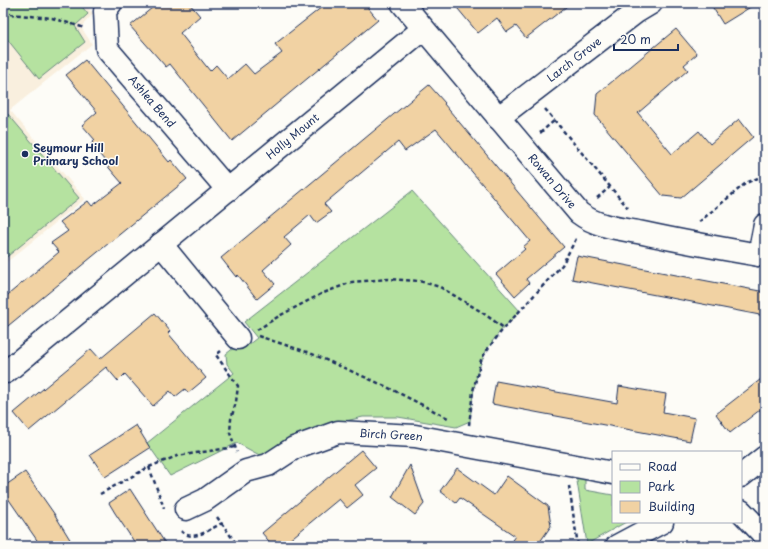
<svg xmlns="http://www.w3.org/2000/svg" width="768" height="549" viewBox="0 0 768 549" font-family="'Playpen Sans',sans-serif">
  <style>
    .built { fill: #f9efde }
    .green { fill: #b5e2a0; stroke: #68887f }
    .building { fill: #f1d2a3; stroke: #1b2f5e }
    .lines { fill: none; stroke-linecap: round; stroke-linejoin: round }
    .minor-casing { stroke: #1b2f5e; stroke-width: 25 }
    .path { stroke: #1b2f5e; stroke-width: 2.5; stroke-dasharray: 4 3; stroke-linecap: butt }
    .minor { stroke: #fdfcf7; stroke-width: 22 }
    .poi-dot { fill: #1b2f5e; stroke: #fdfcf7; stroke-width: 1.5 }
    .labels { text-anchor: middle; stroke-width: 3; stroke-linejoin: round; paint-order: stroke }
    .street-label { font-size: 11px; fill: #1b2f5e; stroke: #fdfcf7 }
    .poi-label { font-size: 11px; font-weight: bold; fill: #1b2f5e; stroke: #fdfcf7; text-anchor: start }
  </style>
  <rect width="100%" height="100%" fill="#fdfcf7"/>
  <filter id="ink" filterUnits="userSpaceOnUse"><feTurbulence type="fractalNoise" baseFrequency=".025" numOctaves="2"/><feDisplacementMap in="SourceGraphic" scale="8" xChannelSelector="R" yChannelSelector="G"/><feConvolveMatrix kernelMatrix="1 2 1 2 8 2 1 2 1" color-interpolation-filters="sRGB"/></filter>
  <g filter="url(#ink)">
    <path class="built" d="M3 3H85L93 14 81 27 92 44 10 110 85 199 3 265Z"/>
    <g class="green">
      <path d="M3 3H79L88 14 75 26 85 42 39 79 3 34Z"/>
      <path d="M8 114 79 198 3 260V133Z"/>
      <path d="M412 191 520 311C506 325 489 341 482 360 474 379 472 401 470 421L456 427 398 417H363L315 428 290 441 265 458 237 443 170 476 147 443 234 373 227 364 226 354 235 347 244 348 257 338 244 322Z"/>
      <path d="M576 475 585 477V490L613 495V522H626L587 544Z"/>
    </g>
    <g class="building">
      <path d="M158 3H189L200 16 180 33 210 71 216 65 228 79 245 64 254 74 282 53 275 44 327 3H364L378 20 232 141 170 64 166 67 130 26Z"/>
      <path d="M453 3H571L526 38 516 26 507 32 497 18 478 33Z"/>
      <path d="M710 3H757L723 24Z"/>
      <path d="M676 29 697 54 684 65 688 70 638 113 672 154 699 131 710 144 739 119 753 137 681 198 663 196 595 115 597 94Z"/>
      <path d="M85 60 169 162 171 160 187 179 3 330V299L59 252 51 243 68 231 60 222 88 201 92 206 122 183 104 162 105 161 91 144 95 140 82 125 97 112 66 75Z"/>
      <path d="M429 85 445 103 444 104 564 247 526 279 529 283 515 296 496 274 525 249 523 247 530 241 436 129 405 151 398 142 324 204 331 212 316 223 310 215 284 237 291 245 263 270 275 284 257 299 238 275 236 277 221 258Z"/>
      <path d="M577 256 765 292V316L572 279Z"/>
      <path d="M155 313 170 331 168 333 206 378 188 393 185 389 175 397 170 391 153 406 125 374 118 381 106 367 29 431 14 413 91 349 100 359Z"/>
      <path d="M765 376V406L730 433 716 414Z"/>
      <path d="M496 381 617 403 619 386 666 394 663 412 695 418 690 441 492 404Z"/>
      <path d="M136 425 150 448 105 477 90 455Z"/>
      <path d="M361 450 376 468 355 485 363 495 347 508 339 499 282 546H273L262 533Z"/>
      <path d="M410 465 424 504 415 515 392 497Z"/>
      <path d="M457 468 494 495 507 476 548 506 551 526 537 546H508L515 536 460 498 456 503 440 491Z"/>
      <path d="M25 472 55 515 74 546H41L3 491V487Z"/>
      <path d="M130 489 152 523 167 546H137L115 513 109 503Z"/>
    </g>
    <g class="lines">
      <defs>
        <g id="minor">
          <path id="s1" d="M111 3 105 11 107 49 228 190"/>
          <path id="s2" d="M402 3 579 213C597 227 622 229 643 233 684 242 724 249 765 256"/>
          <path id="s3" d="M498 118 636 12 651 3"/>
          <path d="M161 244 238 338"/>
          <path d="M759 255 765 225"/>
          <path id="s4" d="M3 372H6L423 29"/>
          <path d="M741 476 765 457"/>
          <path id="s5" d="M186 509 205 500 246 471 268 465 294 448 338 432 415 436 613 473"/>
          <path d="M741 511 765 536"/>
          <path d="M617 546 662 522"/>
        </g>
      </defs>
      <use href="#minor" class="minor-casing"/>
      <g class="path">
        <path d="M3 15 9 14 52 18 85 28"/>
        <path d="M545 109 628 208"/>
        <path d="M540 133 555 120"/>
        <path d="M597 198 610 187"/>
        <path d="M699 222 746 183 765 175"/>
        <path d="M257 330 279 316 321 294 352 282 389 279 419 281 440 287 480 311 504 328"/>
        <path d="M258 336 310 353 385 386 450 419"/>
        <path d="M221 351 216 355 238 386 236 402 231 419 230 433 237 452"/>
        <path d="M469 425 473 391 481 360 487 350 504 328 562 265 577 237"/>
        <path d="M149 467 164 508"/>
        <path d="M569 486 578 546"/>
        <path d="M100 494 149 467 177 456 235 447"/>
        <path d="M217 517 238 546"/>
        <path d="M181 531C193 543 210 529 222 523"/>
      </g>
      <use href="#minor" class="minor"/>
    </g>
  </g>
  <circle class="poi-dot" cx="25" cy="154" r="4"/>
  <g class="labels">
    <g class="street-label">
      <text dy="4" stroke="none"><textPath href="#s3" startOffset="96">Larch Grove</textPath></text>
      <text dy="4" stroke="none"><textPath href="#s1" startOffset="117">Ashlea Bend</textPath></text>
      <text dy="4" stroke="none"><textPath href="#s4" startOffset="374">Holly Mount</textPath></text>
      <text dy="4" stroke="none"><textPath href="#s2" startOffset="233">Rowan Drive</textPath></text>
      <text dy="4" stroke="none"><textPath href="#s5" startOffset="225">Birch Green</textPath></text>
    </g>
    <g class="poi-label">
      <text x="33" y="152">Seymour Hill<tspan x="33" dy="13">Primary School</tspan></text>
    </g>
  </g>
  <rect width="768" height="549" fill="none" stroke="#fdfcf7" stroke-width="16"/>
  <rect x="8" y="8" width="752" height="533" fill="none" stroke="#1b2f5e" stroke-width="1.5" filter="url(#ink)"/>
  <rect x="612" y="451" width="130" height="72" fill="#fdfcf7" stroke="#a3aaba"/>
  <rect x="620" y="464" width="20" height="6" fill="#fdfcf7" stroke="#a3aaba"/>
  <text x="648" y="471" font-size="12" fill="#1b2f5e">Road</text>
  <rect x="620" y="481" width="20" height="12" fill="#b5e2a0" stroke="#a3aaba"/>
  <text x="648" y="491" font-size="12" fill="#1b2f5e">Park</text>
  <rect x="620" y="501" width="20" height="12" fill="#f1d2a3" stroke="#a3aaba"/>
  <text x="648" y="511" font-size="12" fill="#1b2f5e">Building</text>
  <path d="M614 44v6h64v-6" fill="none" stroke="#1b2f5e" stroke-width="2"/>
  <text x="620" y="44" font-size="12" fill="#1b2f5e" stroke="#fdfcf7" stroke-width="3" paint-order="stroke">20 m</text>
</svg>
